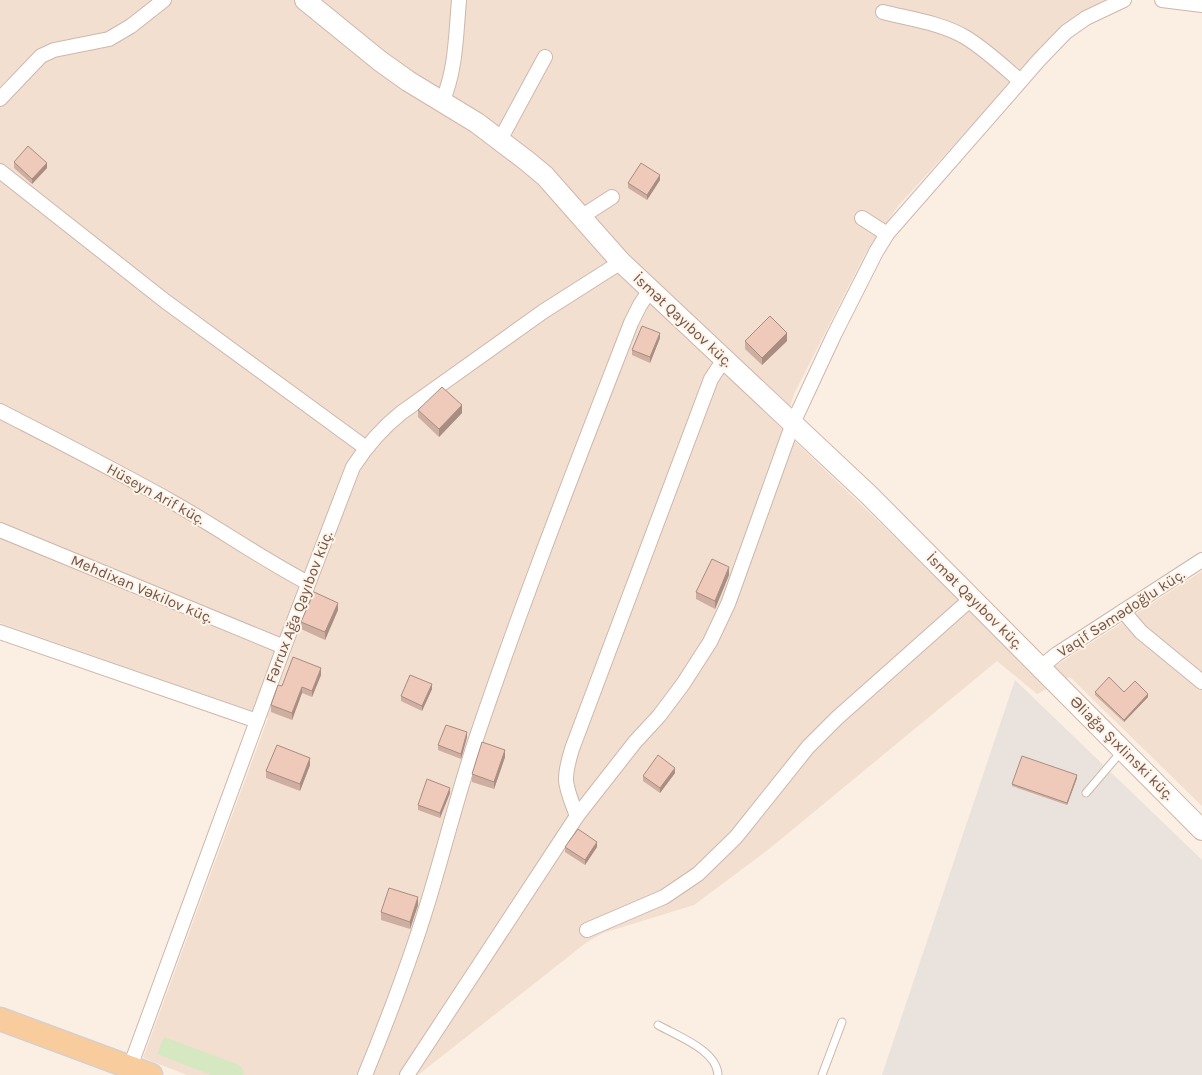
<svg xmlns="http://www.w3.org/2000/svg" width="1202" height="1075" viewBox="0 0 1202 1075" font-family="Karla,sans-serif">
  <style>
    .residential { fill: #f2dfd0 }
    .industrial { fill: #eae2dd }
    .green { fill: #d5e8c1 }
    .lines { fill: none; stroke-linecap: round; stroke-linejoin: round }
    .lane-casing { stroke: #ceb7ac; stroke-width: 9 }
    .street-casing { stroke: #ceb7ac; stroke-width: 16 }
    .secondary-casing { stroke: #d1b6a9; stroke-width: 22 }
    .primary-casing { stroke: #d7cfcc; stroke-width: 25 }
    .lane { stroke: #fff; stroke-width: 7 }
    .street { stroke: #fff; stroke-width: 14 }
    .secondary { stroke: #fff; stroke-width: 20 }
    .primary { stroke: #f8cc9c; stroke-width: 22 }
    .wall { fill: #ceaea0 }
    .shaded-wall { fill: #a78d82 }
    .building { fill: #efcaba; stroke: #a78d82 }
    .labels { text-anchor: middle; stroke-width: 4; stroke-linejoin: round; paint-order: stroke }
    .street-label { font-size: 15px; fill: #715349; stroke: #fef3e7 }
  </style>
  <rect width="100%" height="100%" fill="#fbeee2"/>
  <path class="residential" d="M0 0H1105L1073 17 1049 41 898 206 865 254 794 394 783 430 1040 676 1202 571V806L1070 677 1037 694 997 661 769 849 694 905 603 933 587 942 418 1075H187L143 1058 268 718 251 711 0 623Z"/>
  <path class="industrial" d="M1015 680 1202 860V1075H882Z"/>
  <path class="green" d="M164 1037 237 1064 242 1068 244 1072 243 1075H211L157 1054Z"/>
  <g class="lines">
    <defs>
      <g id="lane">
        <path d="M1086 793 1121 752"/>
        <path d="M658 1025C677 1036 717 1050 718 1075"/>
        <path d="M822 1075 842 1022"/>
      </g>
      <g id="street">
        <path d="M1162 0 1202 5"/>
        <path d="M883 12C910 19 941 23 965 37 985 49 1003 66 1020 81"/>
        <path d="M0 99 41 56 54 50 109 39 131 26 164 0"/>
        <path d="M442 102C456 71 456 34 459 0"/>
        <path d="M500 140 545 57"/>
        <path d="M0 171 165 301 366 448"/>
        <path d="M581 217 612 197"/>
        <path d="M862 218 887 234"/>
        <path d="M0 411C58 441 117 471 174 503 220 529 262 559 308 583"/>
        <path d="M0 530 284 647"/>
        <path d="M1123 611 1141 632 1202 682"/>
        <path d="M0 632 257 721"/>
        <path d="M1041 667 1057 654 1202 560"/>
        <path d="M577 816C565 784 562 782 572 749L711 379 725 358"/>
        <path d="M587 930 664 897 698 874 736 837 808 747 837 718 972 598"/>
        <path d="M130 1067 284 647 353 467C366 447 381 429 401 413L544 311 621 262"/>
        <path d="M365 1075C391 1012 415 948 434 882 448 834 461 784 477 736 524 597 578 460 631 323L640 305 650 290"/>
        <path d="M407 1075 577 816 635 742 659 716 683 684 710 642 728 604 793 423 834 335 876 252 887 234 1039 60 1066 32 1086 18 1124 0"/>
      </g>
      <path id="secondary" d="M305 0 380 61 408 81 477 123 527 161 545 176 621 262 869 495 1202 830"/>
      <path id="primary" d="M0 1019 151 1075"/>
    </defs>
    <use href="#lane" class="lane-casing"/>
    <use href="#street" class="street-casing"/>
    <use href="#secondary" class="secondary-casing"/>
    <use href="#primary" class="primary-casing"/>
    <use href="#lane" class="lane"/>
    <use href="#street" class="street"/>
    <use href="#secondary" class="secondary"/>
    <use href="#primary" class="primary"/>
  </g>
  <g class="wall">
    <path d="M14 162 47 168 32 184 14 168Z"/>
    <path d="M660 180 647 200 628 188V183Z"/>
    <path d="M660 338 650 363 632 355V350Z"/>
    <path d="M745 341H787L762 365 745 349Z"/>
    <path d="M418 410 462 413 439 437 418 417Z"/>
    <path d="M729 575 715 609 696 599V592Z"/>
    <path d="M338 610 325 640 301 629V622Z"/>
    <path d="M321 675 312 697 302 693 292 720 271 712V705L282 686Z"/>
    <path d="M432 689 422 711 401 701V696Z"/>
    <path d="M1095 692H1124L1148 697 1124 722 1095 695Z"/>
    <path d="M467 737 461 759 438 750V745Z"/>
    <path d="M505 757 494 789 472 782V774Z"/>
    <path d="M310 765 300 791 266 778V771Z"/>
    <path d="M675 773 660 793 643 781V776Z"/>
    <path d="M1077 778 1067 805 1012 786V784Z"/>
    <path d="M450 793 440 818 418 810V805Z"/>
    <path d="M565 847H597L585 865 565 852Z"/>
    <path d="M418 905 410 929 381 920V912Z"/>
  </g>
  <g class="shaded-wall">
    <path d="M47 163V168L32 184V179Z"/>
    <path d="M660 175V180L647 200V195Z"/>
    <path d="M660 333V338L650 363V357Z"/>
    <path d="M787 333V341L762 365V358Z"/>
    <path d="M462 405V413L439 437V429Z"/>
    <path d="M729 567V575L715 609V601Z"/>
    <path d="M338 603V610L325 640V632Z"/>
    <path d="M321 668V675L312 697V691Z"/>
    <path d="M432 684V689L422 711V706Z"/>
    <path d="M302 687V693L292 720V713Z"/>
    <path d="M1148 694V697L1124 722V720Z"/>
    <path d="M467 732V737L461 759V754Z"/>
    <path d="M505 750V757L494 789V782Z"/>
    <path d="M310 758V765L300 791V784Z"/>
    <path d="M675 768V773L660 793V788Z"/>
    <path d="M1077 775V778L1067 805V803Z"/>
    <path d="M450 788V793L440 818V813Z"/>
    <path d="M597 842V847L585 865V860Z"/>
    <path d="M418 897V905L410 929V922Z"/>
  </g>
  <g class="building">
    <path d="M28 146 47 163 32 179 14 162Z"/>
    <path d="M641 163 660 175 647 195 628 183Z"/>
    <path d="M770 316 787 333 762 358 745 341Z"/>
    <path d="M642 326 660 333 650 357 632 350Z"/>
    <path d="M442 387 462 405 439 429 418 410Z"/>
    <path d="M712 559 729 567 715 601 696 592Z"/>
    <path d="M314 592 338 603 325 632 301 622Z"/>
    <path d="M293 657 321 668 312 691 302 687 292 713 271 705 278 685 282 686Z"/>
    <path d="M410 675 432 684 422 706 401 696Z"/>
    <path d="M1109 677 1124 692 1135 681 1148 694 1124 720 1095 692Z"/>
    <path d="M446 725 467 732 461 754 438 745Z"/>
    <path d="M482 742 505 750 494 782 472 774Z"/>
    <path d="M277 745 310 758 300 784 266 771Z"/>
    <path d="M658 755 675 768 660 788 643 776Z"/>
    <path d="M1022 756 1077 775 1067 803 1012 784Z"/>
    <path d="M427 779 450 788 440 813 418 805Z"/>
    <path d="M578 829 597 842 585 860 565 847Z"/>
    <path d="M389 888 418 897 410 922 381 912Z"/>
  </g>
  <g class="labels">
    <g class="street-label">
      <text transform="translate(683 320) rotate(43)" y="5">İsmət Qayıbov küç.</text>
      <text transform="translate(156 494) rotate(29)" y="5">Hüseyn Arif küç.</text>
      <text transform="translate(142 589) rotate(23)" y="5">Mehdixan Vəkilov küç.</text>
      <text transform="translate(975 601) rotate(45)" y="5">İsmət Qayıbov küç.</text>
      <text transform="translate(299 607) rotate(-69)" y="5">Fərrux Ağa Qayıbov küç.</text>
      <text transform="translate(1121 613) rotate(-33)" y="5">Vaqif Səmədoğlu küç.</text>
      <text transform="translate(1122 748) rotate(45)" y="5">Əliağa Şıxlinski küç.</text>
    </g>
  </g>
</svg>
